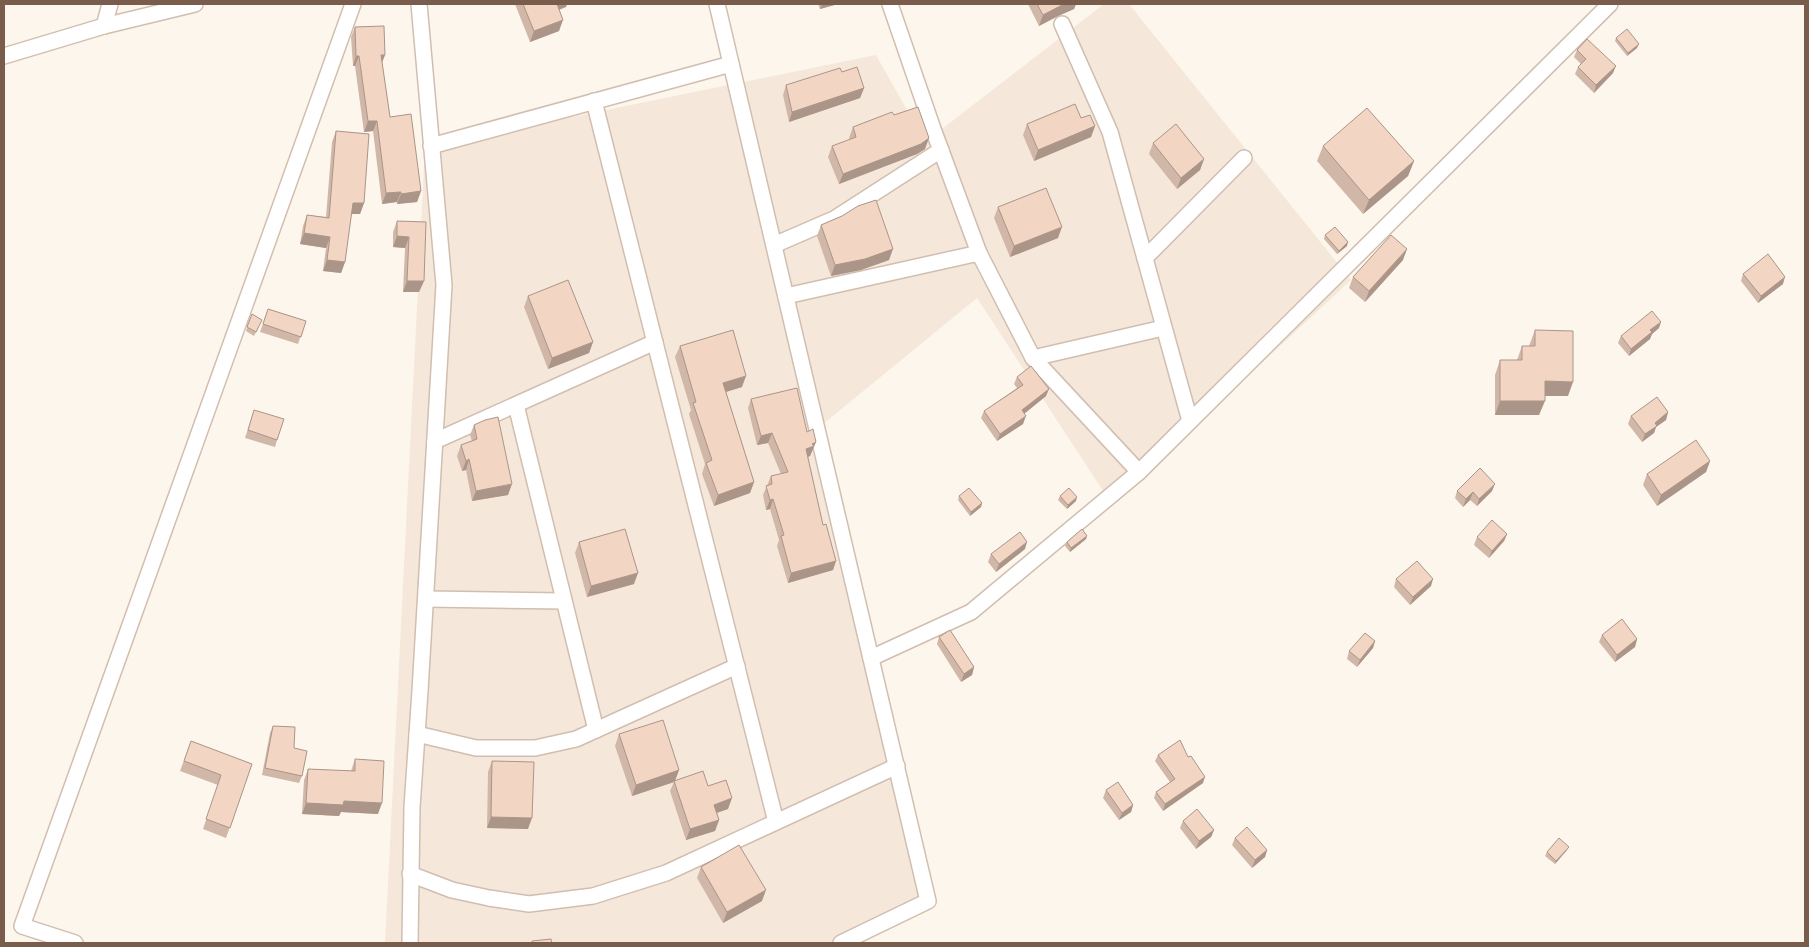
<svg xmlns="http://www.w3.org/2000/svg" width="1809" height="947" viewBox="0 0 1809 947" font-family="'Source Sans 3',sans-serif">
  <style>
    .residential { fill: #f5e8da }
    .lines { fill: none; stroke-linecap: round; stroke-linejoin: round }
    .street-casing { stroke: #d1beb0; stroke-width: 18 }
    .street { stroke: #fff; stroke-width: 15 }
    .wall { fill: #d1b7a8 }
    .shaded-wall { fill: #aa9588 }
    .building { fill: #f3d5c3; stroke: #aa9588 }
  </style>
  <rect width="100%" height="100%" fill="#fdf6ec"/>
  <path class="residential" d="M1104 4H1129L1351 280 1111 503 977 298 817 429 929 902 858 943H385L425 147 876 55 925 142Z"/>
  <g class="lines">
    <defs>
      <g id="street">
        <path d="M717 4 928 901 841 943"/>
        <path d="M890 4 933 129 979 253"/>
        <path d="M1062 24 1110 132 1190 421"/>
        <path d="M104 26 110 4"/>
        <path d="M4 56 104 26 195 4"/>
        <path d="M594 101 776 822"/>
        <path d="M431 146 731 64"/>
        <path d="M774 245 834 219 941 150"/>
        <path d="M1145 258 1244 158"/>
        <path d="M786 296 979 253 1033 358 1139 472 971 612 871 658"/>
        <path d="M1033 358 1163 328"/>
        <path d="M516 405 596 730"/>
        <path d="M435 441 655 342"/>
        <path d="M1139 472 1610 4"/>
        <path d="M426 599 564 601"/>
        <path d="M417 734 476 748H535L576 739 737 666"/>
        <path d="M410 874 452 890 489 898 529 904 593 896 666 873 897 766"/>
        <path d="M75 943 22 926 353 4"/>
        <path d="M410 943 412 807 420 691 444 285 419 4"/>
      </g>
    </defs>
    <use href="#street" class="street-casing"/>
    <use href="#street" class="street"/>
  </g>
  <g class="wall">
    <path d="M515 4H567L566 7 559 10V31L530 42Z"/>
    <path d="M818 4H838L820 9Z"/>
    <path d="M1028 4H1076L1074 9 1058 16 1039 26Z"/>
    <path d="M355 27 385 55 382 62 390 117 421 191 417 202 397 204V202L382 204 373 131 364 132 355 66H353L351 37Z"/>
    <path d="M1616 38 1637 48 1627 56 1615 41Z"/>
    <path d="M1577 50 1613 73 1594 93 1575 74 1578 67 1581 64 1574 57Z"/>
    <path d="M842 72 864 88 860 98 789 122 783 95 786 85Z"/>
    <path d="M894 115 925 149 917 154 839 184 828 157 832 146 850 140 849 138 853 127Z"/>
    <path d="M1081 118 1095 126 1091 137 1034 161 1023 135 1027 124Z"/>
    <path d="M336 131 364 203 360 214H351L345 262 341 273 323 271 326 248 300 244 303 226 307 215 326 217 332 142Z"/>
    <path d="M1153 143 1204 159 1200 170 1177 189 1149 154Z"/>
    <path d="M1323 146 1414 161 1408 176 1363 214 1317 161Z"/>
    <path d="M998 207 1058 238 1010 257 994 218Z"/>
    <path d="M842 216 889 260 861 270 831 276 817 236 821 225Z"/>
    <path d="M397 221 426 222 424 281 419 292H403L405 248 393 247V232Z"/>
    <path d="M1325 235 1347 246 1337 254 1324 239Z"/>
    <path d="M1403 260 1365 302 1349 288 1353 277Z"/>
    <path d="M1743 274 1783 284 1758 303 1741 281Z"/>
    <path d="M528 296 593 342 589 353 548 369 524 307Z"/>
    <path d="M268 309 306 321 298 344 260 332Z"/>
    <path d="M252 314 262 320 254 336 246 331Z"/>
    <path d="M1659 328 1652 334 1650 339 1629 356 1618 343 1621 336Z"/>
    <path d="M1535 330 1568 396H1545L1539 415H1495V375L1500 360H1517L1522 346H1529Z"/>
    <path d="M680 346 742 387 726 392 754 482 750 493 714 506 702 474 705 464 689 414 691 410 675 357Z"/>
    <path d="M1017 377 1046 396 1024 414 1023 424 997 441 981 418 984 411 1017 388 1014 384Z"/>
    <path d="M751 399 807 432 816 442 810 456 808 457 823 525 836 561 833 570 788 583 777 546 779 540 770 509 766 510 763 495 771 476 781 474 768 443 757 445 748 408Z"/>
    <path d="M254 410 277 440 275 447 245 438Z"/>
    <path d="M1668 412 1666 420 1656 427 1654 433 1642 442 1628 424 1631 416Z"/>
    <path d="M474 425 508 495 472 501 466 470 462 471 457 456 461 445 472 441 470 435Z"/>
    <path d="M1710 461 1706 472 1657 506 1643 485 1647 474Z"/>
    <path d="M1457 491H1492L1477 506 1470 500 1463 507 1455 498Z"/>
    <path d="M959 496 982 503 981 507 970 516 958 500Z"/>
    <path d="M1060 496 1076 501 1067 509 1058 500Z"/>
    <path d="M1507 534 1504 541 1489 558 1474 545 1477 537Z"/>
    <path d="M1087 536 1086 539 1070 552 1065 546 1067 542Z"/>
    <path d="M579 542 634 584 587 597 575 553Z"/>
    <path d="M1025 549 996 572 988 562 991 554Z"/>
    <path d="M1396 579 1431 586 1410 605 1394 587Z"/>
    <path d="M1602 635 1637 639 1635 647 1615 662 1599 642Z"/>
    <path d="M939 637 974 667 972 675 961 682 937 644Z"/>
    <path d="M1375 641 1373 648 1357 667 1347 659 1349 651Z"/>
    <path d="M273 726 294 748 302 776 299 783 262 775 270 733Z"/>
    <path d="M619 734 679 770 675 780 708 786 728 809 717 813 719 820 715 831 686 840 670 791 674 782 632 796 615 746Z"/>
    <path d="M191 741 252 764 226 838 203 829 218 785 180 771Z"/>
    <path d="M1158 755 1188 757 1203 783 1163 811 1154 798 1156 792 1170 782 1155 761Z"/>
    <path d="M355 759 378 814 341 812 339 816 302 814 304 780 308 769 351 771Z"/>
    <path d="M492 761 528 829 487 828 488 772Z"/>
    <path d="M1106 790 1133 805 1131 812 1119 820 1103 798Z"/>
    <path d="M1183 821 1214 830 1211 837 1196 849 1180 828Z"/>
    <path d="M1235 838 1267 850 1265 857 1252 868 1232 845Z"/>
    <path d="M1567 850 1555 864 1545 856 1547 852Z"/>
    <path d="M701 867 762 901 723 923 697 878Z"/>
  </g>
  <g class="shaded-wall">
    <path d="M555 4H567L566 7 552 12Z"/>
    <path d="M822 4H838L820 9Z"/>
    <path d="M1064 4H1076L1074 9 1058 16 1039 26 1043 15Z"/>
    <path d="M563 20 559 31 530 42 534 31Z"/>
    <path d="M1639 44 1637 48 1627 56 1628 53Z"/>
    <path d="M381 55H385L381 65Z"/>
    <path d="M356 56H359L355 66H353Z"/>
    <path d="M1616 66 1613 73 1594 93 1596 85Z"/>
    <path d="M864 88 860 98 789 122 792 112Z"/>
    <path d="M368 121H377L373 131 364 132Z"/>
    <path d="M1095 126 1091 137 1034 161 1038 150Z"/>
    <path d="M929 138 925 149 917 154 839 184 843 174Z"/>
    <path d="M1204 159 1200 170 1177 189 1181 178Z"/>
    <path d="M1414 161 1408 176 1363 214 1369 200Z"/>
    <path d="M421 191 417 202 397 204 401 194Z"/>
    <path d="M401 192 397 202 382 204 386 193Z"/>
    <path d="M353 203H364L360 214H349Z"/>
    <path d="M1062 227 1058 238 1010 257 1014 246Z"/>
    <path d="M304 233 330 237 326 248 300 244Z"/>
    <path d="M397 236 409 237 405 248 393 247Z"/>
    <path d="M1348 242 1347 246 1337 254 1339 251Z"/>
    <path d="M893 249 889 260 861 270 831 276 835 265Z"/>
    <path d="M1407 249 1403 260 1365 302 1369 291Z"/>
    <path d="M327 260 345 262 341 273 323 271Z"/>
    <path d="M1785 277 1783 284 1758 303 1761 296Z"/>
    <path d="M407 281H424L419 292H403Z"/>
    <path d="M1661 322 1659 328 1652 334 1650 339 1629 356 1631 349 1650 330Z"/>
    <path d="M593 342 589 353 548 369 552 358Z"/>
    <path d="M746 376 742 387 719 394 723 383Z"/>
    <path d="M1545 381 1573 382 1568 396H1540Z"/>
    <path d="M1049 389 1046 396 1019 418 1022 410Z"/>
    <path d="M1500 401H1545L1539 415H1495Z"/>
    <path d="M1668 412 1666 420 1656 427 1654 433 1642 442 1645 434 1655 423Z"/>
    <path d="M1026 416 1023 424 997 441 1000 434Z"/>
    <path d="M772 433 768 443 757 445 761 436Z"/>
    <path d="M816 442 810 456 803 459 806 449 812 444Z"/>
    <path d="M469 459 466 470 462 471 466 461Z"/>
    <path d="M1710 461 1706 472 1657 506 1661 495Z"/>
    <path d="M754 482 750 493 714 506 718 495Z"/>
    <path d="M512 484 508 495 472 501 476 491Z"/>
    <path d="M1495 484 1492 491 1477 506 1479 499Z"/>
    <path d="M1473 492 1470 500 1463 507 1466 499Z"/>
    <path d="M1077 497 1076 501 1067 509 1068 505Z"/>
    <path d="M773 499 770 509 766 510 770 500Z"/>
    <path d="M982 503 981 507 970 516 971 512Z"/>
    <path d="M1507 534 1504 541 1489 558 1492 551Z"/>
    <path d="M1087 536 1086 539 1070 552 1071 548Z"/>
    <path d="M1027 542 1025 549 996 572 999 564Z"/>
    <path d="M836 561 833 570 788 583 791 573Z"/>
    <path d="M638 573 634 584 587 597 591 586Z"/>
    <path d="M1433 579 1431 586 1410 605 1413 597Z"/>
    <path d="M1637 639 1635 647 1615 662 1617 655Z"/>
    <path d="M1375 641 1373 648 1357 667 1360 660Z"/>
    <path d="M974 667 972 675 961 682 964 674Z"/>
    <path d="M679 770 675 781H674V782L632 796 636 785Z"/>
    <path d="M1205 777 1203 783 1163 811 1165 804Z"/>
    <path d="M732 798 728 809 710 815 714 805Z"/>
    <path d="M344 801 382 803 378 814 341 812 339 816 302 814 306 803Z"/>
    <path d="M1133 805 1131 812 1119 820 1122 813Z"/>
    <path d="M491 817 532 818 528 829 487 828Z"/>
    <path d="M719 820 715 831 686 840 690 829Z"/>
    <path d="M1214 830 1211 837 1196 849 1199 841Z"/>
    <path d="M1569 847 1567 850 1555 864 1556 861Z"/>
    <path d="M1267 850 1265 857 1252 868 1255 860Z"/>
    <path d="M766 890 762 901 723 923 727 912Z"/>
  </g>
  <g class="building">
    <path d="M523 4H557L563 20 534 31Z"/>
    <path d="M1037 4H1064L1043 15Z"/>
    <path d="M384 26 385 55H381L390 117 411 114 421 191 401 194V192L386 193 377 121H368L359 56H356L355 27Z"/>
    <path d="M1627 29 1639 44 1628 53 1616 38Z"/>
    <path d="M1587 39 1616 66 1596 85 1578 67 1586 59 1577 50Z"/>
    <path d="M857 67 864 88 792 112 786 85 840 68 842 72Z"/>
    <path d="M1075 104 1081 118 1090 115 1095 126 1038 150 1027 124Z"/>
    <path d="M918 107 929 138 921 144 843 174 832 146 856 137 853 127 892 112 894 115Z"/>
    <path d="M1367 108 1414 161 1369 200 1323 146Z"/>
    <path d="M1176 124 1204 159 1181 178 1153 143Z"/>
    <path d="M336 131 369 134 364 203H353L345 262 327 260 330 237 304 233 307 215 329 218Z"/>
    <path d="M1046 188 1062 227 1014 246 998 207Z"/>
    <path d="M876 200 893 249 865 259 835 265 821 225 842 216 858 206Z"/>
    <path d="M397 221 426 222 424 281H407L409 237 397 236Z"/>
    <path d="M1335 227 1348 242 1339 251 1325 235Z"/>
    <path d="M1391 235 1407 249 1369 291 1353 277Z"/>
    <path d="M1768 254 1785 277 1761 296 1743 274Z"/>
    <path d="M568 280 593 342 552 358 528 296Z"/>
    <path d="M268 309 306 321 301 337 263 324Z"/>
    <path d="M1652 311 1661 322 1650 330 1652 332 1631 349 1621 336Z"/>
    <path d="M252 314 262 320 256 332 247 327Z"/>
    <path d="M733 330 746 376 723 383 754 482 718 495 706 463 712 460 693 403 696 402 680 346Z"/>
    <path d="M1535 330 1573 331V382L1545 381V401H1500V360H1522V346H1535Z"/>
    <path d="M1031 366 1049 389 1022 410 1026 416 1000 434 984 411 1023 385 1017 377Z"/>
    <path d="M797 388 807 432 813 429 816 442 812 444 814 446 806 449 823 525 826 524 836 561 791 573 781 536 784 535 773 499 770 500 766 486 772 484 771 476 788 472 772 433 761 436 751 399Z"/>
    <path d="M1657 397 1668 412 1655 423 1657 426 1645 434 1631 416Z"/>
    <path d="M254 410 284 419 277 440 248 430Z"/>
    <path d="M498 417 512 484 476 491 469 459 466 461 461 445 477 439 474 425 485 420Z"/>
    <path d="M1696 440 1710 461 1661 495 1647 474Z"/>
    <path d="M1480 468 1495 484 1479 499 1473 492 1466 499 1457 491Z"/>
    <path d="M969 488 982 503 971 512 959 496Z"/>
    <path d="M1069 488 1077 497 1068 505 1060 496Z"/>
    <path d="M1492 520 1507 534 1492 551 1477 537Z"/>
    <path d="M625 529 638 573 591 586 579 542Z"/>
    <path d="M1082 529 1087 536 1071 548 1067 542Z"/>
    <path d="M1020 532 1027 542 999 564 991 554Z"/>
    <path d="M1417 561 1433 579 1413 597 1396 579Z"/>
    <path d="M1622 619 1637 639 1617 655 1602 635Z"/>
    <path d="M950 630 974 667 964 674 939 637Z"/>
    <path d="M1365 633 1375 641 1360 660 1349 651Z"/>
    <path d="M663 720 679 770 636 785 619 734Z"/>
    <path d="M273 726 295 727 294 748 307 751 302 776 265 768Z"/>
    <path d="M1180 740 1188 757 1191 756 1205 777 1165 804 1156 792 1175 779 1158 755Z"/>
    <path d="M191 741 252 764 230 828 206 819 221 775 184 761Z"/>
    <path d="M355 759 384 761 382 803 344 801 343 805 306 803 308 769 355 771Z"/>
    <path d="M492 761 534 762 532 818 491 817Z"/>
    <path d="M703 771 708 786 726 780 732 798 714 805 719 820 690 829 674 781Z"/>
    <path d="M1118 782 1133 805 1122 813 1106 790Z"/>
    <path d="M1197 809 1214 830 1199 841 1183 821Z"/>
    <path d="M1247 827 1267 850 1255 860 1235 838Z"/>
    <path d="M1559 838 1569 847 1556 861 1547 852Z"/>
    <path d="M739 845 766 890 727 912 701 867Z"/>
    <path d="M551 939 552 943H532V941Z"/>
  </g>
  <rect width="1809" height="947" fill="none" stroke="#7a5c4d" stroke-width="10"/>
</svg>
